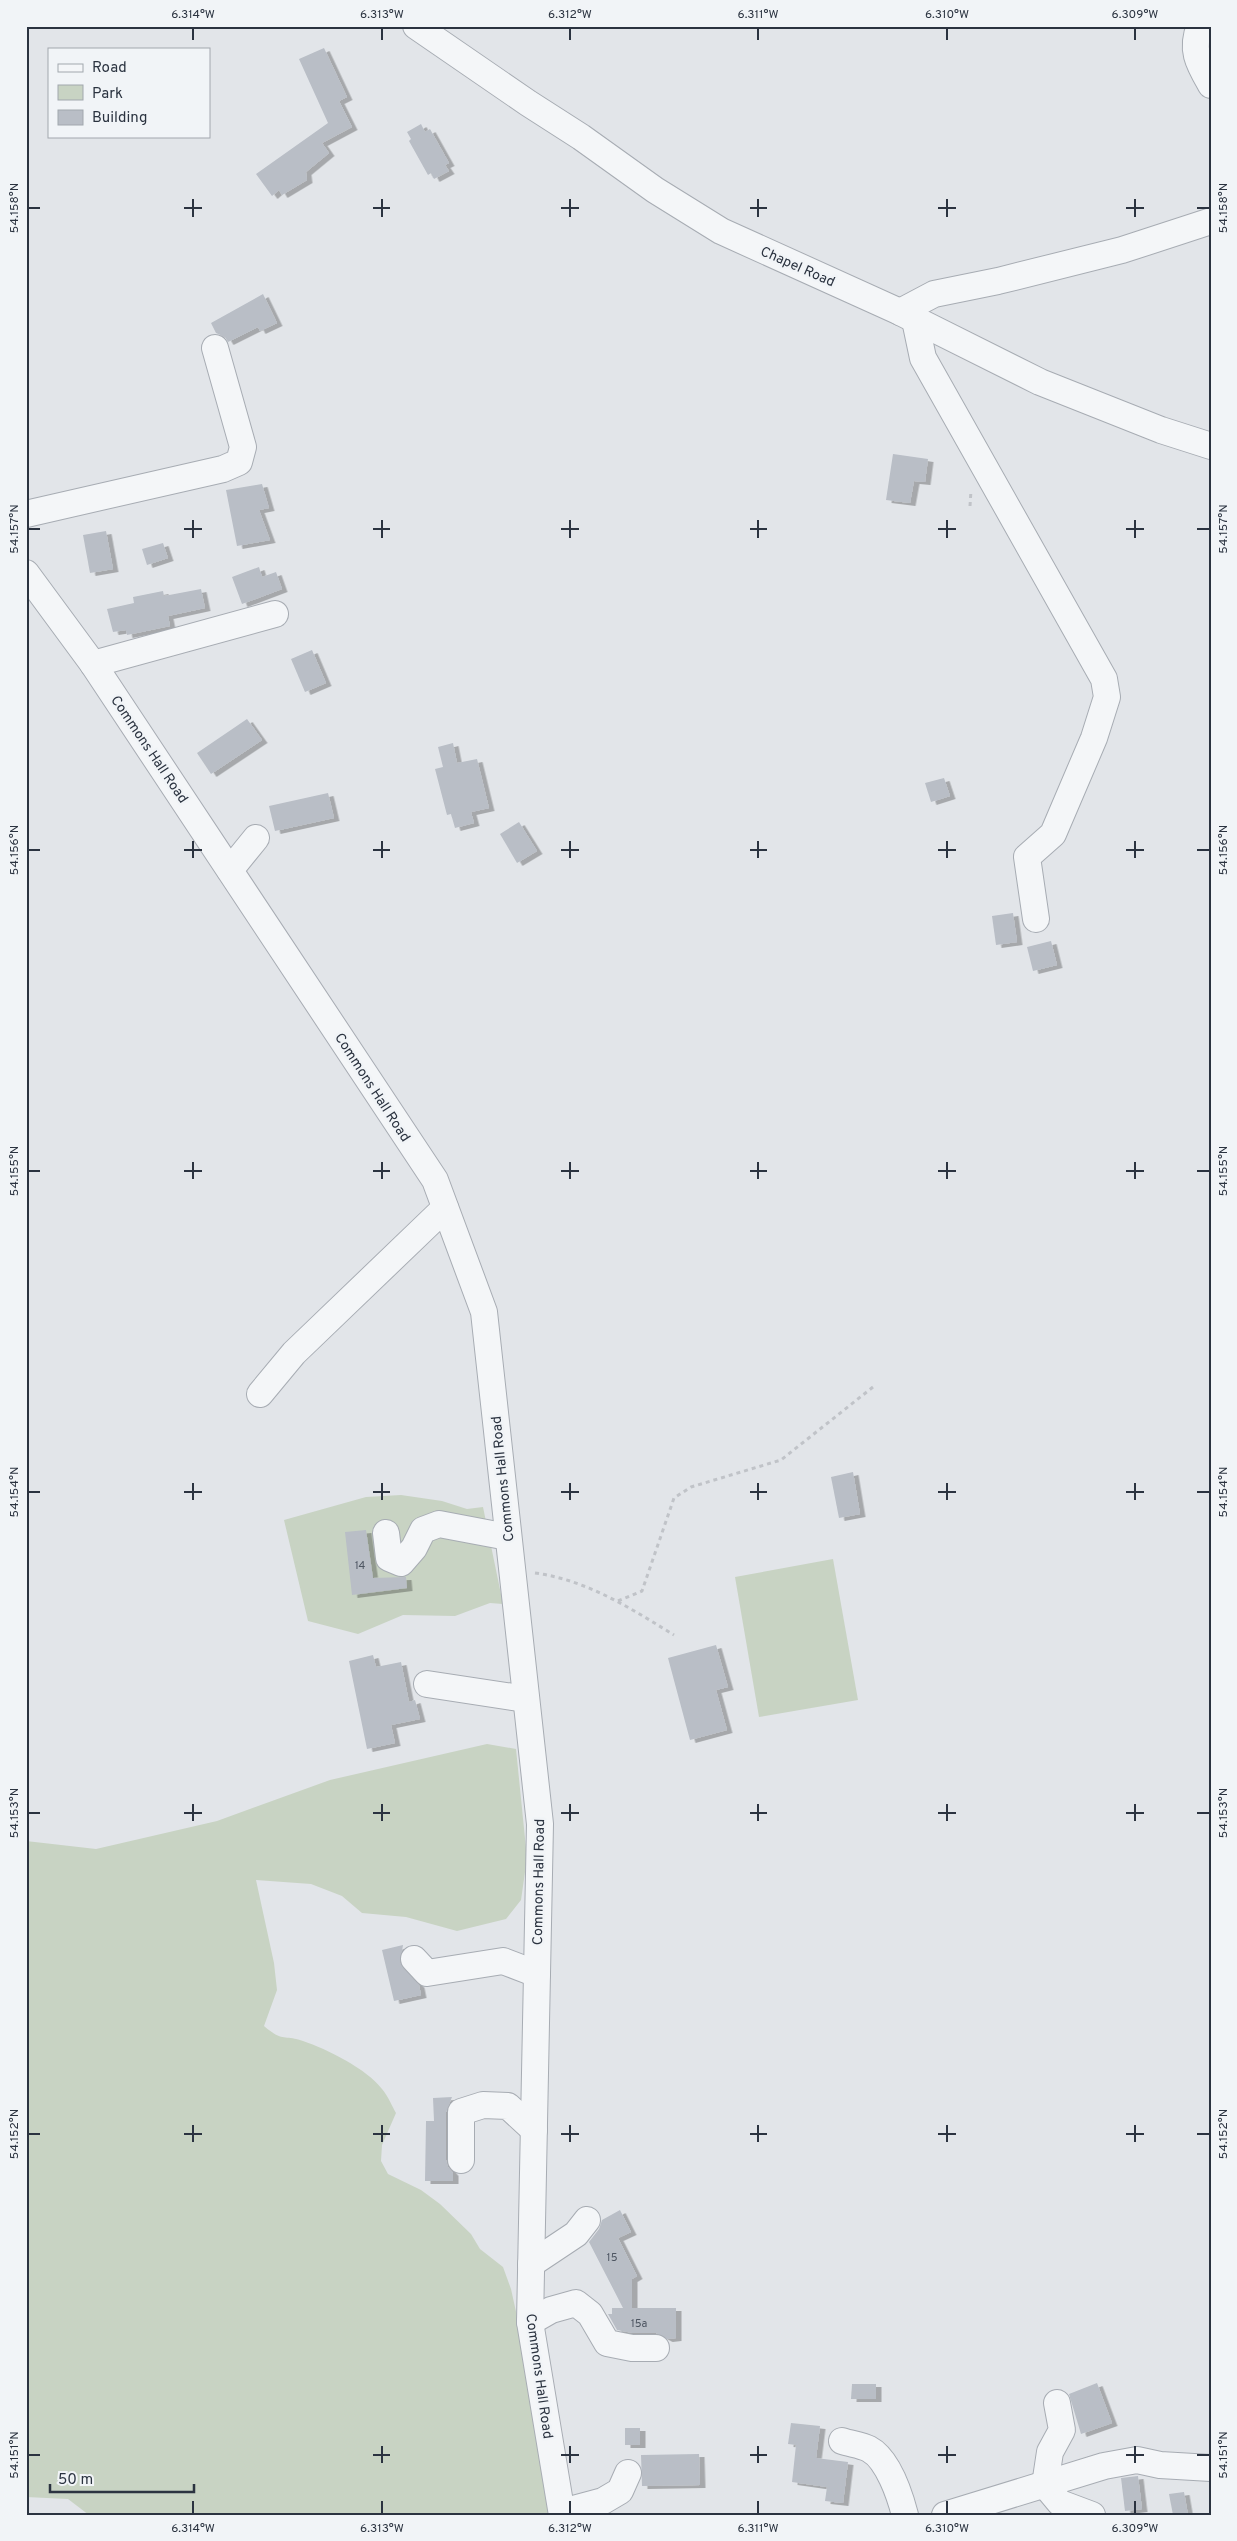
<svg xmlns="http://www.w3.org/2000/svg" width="1237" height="2541" viewBox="0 0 1237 2541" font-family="Overpass,sans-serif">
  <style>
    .green { fill: #c8d3c3 }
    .building { fill: #b9bec6; filter: url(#shadow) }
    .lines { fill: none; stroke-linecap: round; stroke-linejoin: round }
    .minor-casing { stroke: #a7acb3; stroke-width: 28 }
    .path { stroke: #c0c3c8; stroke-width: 3; stroke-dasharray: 4 4; stroke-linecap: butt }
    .minor { stroke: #f4f6f8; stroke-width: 26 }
    .ticks { fill: none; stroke: #2b3340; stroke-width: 2 }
    .labels { text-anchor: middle; stroke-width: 5; stroke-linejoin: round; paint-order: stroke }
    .number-label { font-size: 11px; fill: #4e5662 }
    .street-label { font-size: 14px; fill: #2b3340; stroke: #f1f4f7 }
    .neatline { fill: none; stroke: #2b3340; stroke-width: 2 }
    .ticks-label { font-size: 12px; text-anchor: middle; fill: #2b3340 }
  </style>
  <defs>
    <filter id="shadow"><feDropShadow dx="5.5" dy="3" stdDeviation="0" flood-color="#0004"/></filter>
  </defs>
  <rect width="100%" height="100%" fill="#e2e5e9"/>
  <g class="green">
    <path d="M401 1495 442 1501 467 1509 483 1507 503 1604 490 1603 455 1616 403 1615 358 1634 308 1621 284 1520 366 1497Z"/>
    <path d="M833 1559 858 1700 759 1717 735 1577Z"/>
    <path d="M487 1744 516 1749 527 1858 521 1900 506 1919 457 1931 406 1917 362 1913 342 1896 311 1884 256 1880 274 1963 277 1990 264 2026C284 2043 283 2034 303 2041 327 2049 367 2069 382 2089 388 2096 392 2106 396 2113L382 2145 381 2161 388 2174 421 2190 440 2204 471 2234 480 2249 503 2267 511 2289 561 2515H89L68 2499 26 2497V1841L96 1849 217 1821 330 1780Z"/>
  </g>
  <g class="building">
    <path d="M324 48 347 97 339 101 352 127 322 143 329 153 306 172 307 180 282 195 279 190 272 196 256 174 328 123 299 59Z"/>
    <path d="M421 124 425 132 430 129 449 163 445 165 449 171 434 179 431 173 428 175 409 141 411 139 407 132Z"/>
    <path d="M263 294 277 323 260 331 258 327 228 342 225 337 216 333 211 323Z"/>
    <path d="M893 454 928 459 925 482 914 481 910 503 886 500Z"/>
    <path d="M262 484 269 508 259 510 270 540 237 546 226 490Z"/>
    <path d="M106 531 113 569 90 573 83 535Z"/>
    <path d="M163 543 168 558 147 565 142 549Z"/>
    <path d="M259 567 262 577 276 572 282 589 242 604 232 577Z"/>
    <path d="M201 589 205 608 168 616 170 626 127 635 126 630 113 632 107 609 134 603 133 597 163 591 164 596Z"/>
    <path d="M312 650 326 683 305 692 291 659Z"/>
    <path d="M247 719 262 740 211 774 197 753Z"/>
    <path d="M453 743 457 763 477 759 489 808 471 812 474 823 455 828 451 814 447 815 435 769 443 767 438 747Z"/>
    <path d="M944 778 950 796 931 802 925 783Z"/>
    <path d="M328 793 334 818 275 831 269 806Z"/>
    <path d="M519 822 537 851 517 863 500 834Z"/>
    <path d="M1013 913 1017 942 996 945 992 916Z"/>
    <path d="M1051 941 1057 965 1033 971 1027 947Z"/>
    <path d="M853 1472 860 1514 839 1518 831 1477Z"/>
    <path d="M366 1530 373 1578 406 1577 407 1588 352 1595 345 1532Z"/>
    <path d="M716 1645 728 1687 716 1690 727 1730 690 1740 668 1658Z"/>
    <path d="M373 1655 376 1667 401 1662 409 1702 415 1700 420 1719 391 1725 395 1743 367 1749 349 1661Z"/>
    <path d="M403 1945 400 1963 419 1985 421 1995 394 2001 382 1950Z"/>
    <path d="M452 2097 446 2112V2160L448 2167 453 2173V2181H425L426 2121H434L433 2098Z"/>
    <path d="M620 2210 631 2232 618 2238 637 2276 632 2279V2308H676V2338L667 2339 656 2333H633L617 2330 608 2314H612V2308H623L589 2242 599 2229 602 2220Z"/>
    <path d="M1097 2383 1112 2423 1081 2434 1069 2394Z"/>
    <path d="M852 2384H876V2399H851Z"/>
    <path d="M791 2423 820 2426 816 2458 848 2462 843 2503 825 2501 827 2487 792 2482 796 2445 788 2444Z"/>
    <rect x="625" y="2428" width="15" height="17"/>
    <path d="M699 2454 700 2485 642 2486 641 2455Z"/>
    <path d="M1138 2476 1142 2509 1125 2511 1121 2478Z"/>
    <path d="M1184 2492 1188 2515H1173L1169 2494Z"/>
  </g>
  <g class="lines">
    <defs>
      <g id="minor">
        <path d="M416 26 528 103 581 137 655 190 721 231 900 312 1040 382 1161 430 1211 446"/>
        <path d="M1200 26C1190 50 1199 64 1211 85"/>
        <path d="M900 312 934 294 998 281 1122 250 1211 221"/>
        <path d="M915 320 923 358 1104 679 1107 697 1094 738 1053 834 1027 857 1036 919"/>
        <path d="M26 514 223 469 239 462 243 447 215 348"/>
        <path d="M26 573 93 664 435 1180 484 1312 540 1824 530 2322 562 2515"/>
        <path d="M93 664 275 614"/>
        <path d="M230 870 256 838"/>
        <path d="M260 1394 294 1353 445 1208"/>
        <path d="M386 1533 389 1558 401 1563 414 1548 423 1530 439 1524 508 1537"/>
        <path d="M427 1684 526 1699"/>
        <path d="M414 1959 427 1973 503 1961 537 1974"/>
        <path d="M461 2160V2112L483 2105 508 2106 534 2130"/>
        <path d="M531 2264 576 2234 587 2220"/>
        <path d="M530 2322 551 2310 576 2303 590 2314 607 2343 632 2348H656"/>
        <path d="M1057 2403 1062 2430 1050 2452 1045 2485 1060 2503 1092 2515"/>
        <path d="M842 2441C851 2444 861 2445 869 2449 888 2459 900 2496 905 2515"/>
        <path d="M562 2512 603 2501 620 2491 628 2473"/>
        <path d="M945 2515 1104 2466 1137 2460 1160 2465 1211 2468"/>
      </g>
    </defs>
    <use href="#minor" class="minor-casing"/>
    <g class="path">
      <path d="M970 506 971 490"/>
      <path d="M535 1573C587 1580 630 1608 674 1635"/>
      <path d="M618 1601 642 1591 674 1498 691 1487 781 1460 873 1387"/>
    </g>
    <use href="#minor" class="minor"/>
  </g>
  <path class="ticks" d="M193 28V40M382 28V40M570 28V40M758 28V40M947 28V40M1135 28V40M193 199V217M382 199V217M570 199V217M758 199V217M947 199V217M1135 199V217M28 208H40M184 208H202M373 208H390M561 208H579M750 208H767M938 208H956M1126 208H1144M1197 208H1210M193 520V538M382 520V538M570 520V538M758 520V538M947 520V538M1135 520V538M28 529H40M184 529H202M373 529H390M561 529H579M750 529H767M938 529H956M1126 529H1144M1197 529H1210M193 841V858M382 841V858M570 841V858M758 841V858M947 841V858M1135 841V858M28 850H40M184 850H202M373 850H390M561 850H579M750 850H767M938 850H956M1126 850H1144M1197 850H1210M193 1162V1179M382 1162V1179M570 1162V1179M758 1162V1179M947 1162V1179M1135 1162V1179M28 1171H40M184 1171H202M373 1171H390M561 1171H579M750 1171H767M938 1171H956M1126 1171H1144M1197 1171H1210M193 1483V1500M382 1483V1500M570 1483V1500M758 1483V1500M947 1483V1500M1135 1483V1500M28 1492H40M184 1492H202M373 1492H390M561 1492H579M750 1492H767M938 1492H956M1126 1492H1144M1197 1492H1210M193 1804V1821M382 1804V1821M570 1804V1821M758 1804V1821M947 1804V1821M1135 1804V1821M28 1813H40M184 1813H202M373 1813H390M561 1813H579M750 1813H767M938 1813H956M1126 1813H1144M1197 1813H1210M193 2125V2142M382 2125V2142M570 2125V2142M758 2125V2142M947 2125V2142M1135 2125V2142M28 2134H40M184 2134H202M373 2134H390M561 2134H579M750 2134H767M938 2134H956M1126 2134H1144M1197 2134H1210M382 2446V2463M570 2446V2463M758 2446V2463M947 2446V2463M1135 2446V2463M28 2455H40M373 2455H390M561 2455H579M750 2455H767M938 2455H956M1126 2455H1144M1197 2455H1210M193 2501V2514M382 2501V2514M570 2501V2514M758 2501V2514M947 2501V2514M1135 2501V2514"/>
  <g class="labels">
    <g class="number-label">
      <text x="360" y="1569">14</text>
      <text x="612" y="2261">15</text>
      <text x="639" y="2327">15a</text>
    </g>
    <g class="street-label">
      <text transform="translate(798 266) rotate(24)" y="5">Chapel Road</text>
      <text transform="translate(150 749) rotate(56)" y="5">Commons Hall Road</text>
      <text transform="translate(373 1087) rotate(57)" y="5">Commons Hall Road</text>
      <text transform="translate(502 1479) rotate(-96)" y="5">Commons Hall Road</text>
      <text transform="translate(538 1882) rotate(-89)" y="5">Commons Hall Road</text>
      <text transform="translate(540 2376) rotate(82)" y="5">Commons Hall Road</text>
    </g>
  </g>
  <rect width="1237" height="2541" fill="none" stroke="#f1f4f7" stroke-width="55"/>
  <rect x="48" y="48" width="162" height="90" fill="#f1f4f7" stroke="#a2a7ae"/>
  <rect x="58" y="64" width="25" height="8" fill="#f4f6f8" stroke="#a2a7ae"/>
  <text x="92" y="72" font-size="15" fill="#2b3340">Road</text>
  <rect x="58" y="85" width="25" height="15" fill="#c8d3c3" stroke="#a2a7ae"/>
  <text x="92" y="98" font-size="15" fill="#2b3340">Park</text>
  <rect x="58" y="110" width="25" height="15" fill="#b9bec6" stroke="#a2a7ae"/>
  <text x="92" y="122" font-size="15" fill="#2b3340">Building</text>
  <path d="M50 2484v8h144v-8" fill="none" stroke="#2b3340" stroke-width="2.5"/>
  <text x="58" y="2484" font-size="15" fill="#2b3340" stroke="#f1f4f7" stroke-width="4" paint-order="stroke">50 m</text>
  <rect x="28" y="28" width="1182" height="2486" class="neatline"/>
  <g class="ticks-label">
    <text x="193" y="18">6.314°W</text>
    <text x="382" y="18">6.313°W</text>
    <text x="570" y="18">6.312°W</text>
    <text x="758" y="18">6.311°W</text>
    <text x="947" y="18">6.310°W</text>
    <text x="1135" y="18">6.309°W</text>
    <text transform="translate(14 208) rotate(-90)" y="4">54.158°N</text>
    <text transform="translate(1223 208) rotate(-90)" y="4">54.158°N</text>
    <text transform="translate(14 529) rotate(-90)" y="4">54.157°N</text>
    <text transform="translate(1223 529) rotate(-90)" y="4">54.157°N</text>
    <text transform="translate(14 850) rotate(-90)" y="4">54.156°N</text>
    <text transform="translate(1223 850) rotate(-90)" y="4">54.156°N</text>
    <text transform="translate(14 1171) rotate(-90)" y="4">54.155°N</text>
    <text transform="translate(1223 1171) rotate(-90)" y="4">54.155°N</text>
    <text transform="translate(14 1492) rotate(-90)" y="4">54.154°N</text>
    <text transform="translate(1223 1492) rotate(-90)" y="4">54.154°N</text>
    <text transform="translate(14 1813) rotate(-90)" y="4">54.153°N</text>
    <text transform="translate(1223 1813) rotate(-90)" y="4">54.153°N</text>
    <text transform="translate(14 2134) rotate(-90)" y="4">54.152°N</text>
    <text transform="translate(1223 2134) rotate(-90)" y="4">54.152°N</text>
    <text transform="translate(14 2455) rotate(-90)" y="4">54.151°N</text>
    <text transform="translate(1223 2455) rotate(-90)" y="4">54.151°N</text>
    <text x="193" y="2532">6.314°W</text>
    <text x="382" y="2532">6.313°W</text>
    <text x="570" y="2532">6.312°W</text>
    <text x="758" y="2532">6.311°W</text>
    <text x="947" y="2532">6.310°W</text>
    <text x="1135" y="2532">6.309°W</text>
  </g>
</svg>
